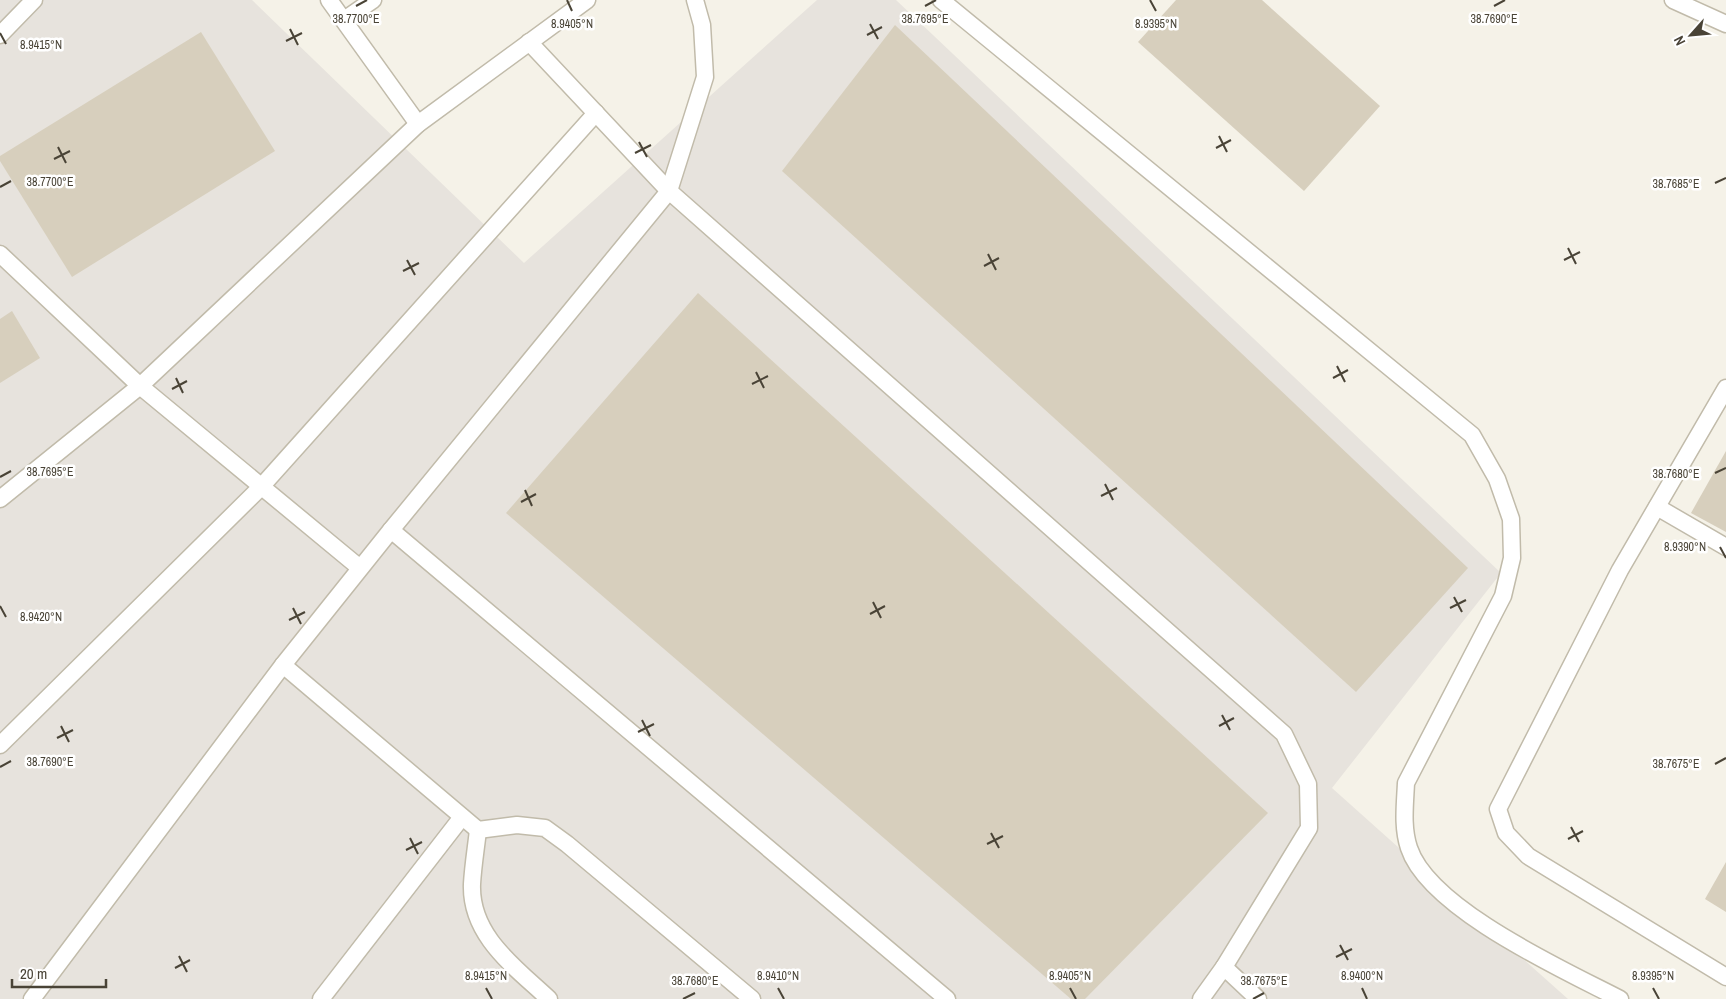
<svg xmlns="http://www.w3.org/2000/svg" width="1726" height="999" viewBox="0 0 1726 999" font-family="'Archivo Narrow',sans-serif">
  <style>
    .industrial { fill: #e7e3dd }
    .building { fill: #d7cfbd }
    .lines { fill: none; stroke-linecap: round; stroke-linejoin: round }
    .service-casing { stroke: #c1bbaa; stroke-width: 19 }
    .service { stroke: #fff; stroke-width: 16 }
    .ticks { fill: none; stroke: #494336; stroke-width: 2 }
    .ticks-label { font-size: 12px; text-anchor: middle; fill: #494336; stroke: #fff; stroke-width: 5; stroke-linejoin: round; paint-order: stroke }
  </style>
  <rect width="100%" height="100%" fill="#f5f2e8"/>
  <path class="industrial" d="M0 0H252L524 263 817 0H896L1501 573 1332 788 1568 999H0Z"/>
  <g class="building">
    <path d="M1176 0H1262L1380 106 1304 191 1138 42Z"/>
    <path d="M895 25 1468 568 1356 692 782 171Z"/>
    <path d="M201 32 275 151 72 277 0 161V156Z"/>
    <path d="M698 293 1268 813 1085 999H1071L506 513Z"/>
    <path d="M12 311 40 358 0 383V319Z"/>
    <path d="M1726 451V532L1691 513Z"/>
    <path d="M1726 862V912L1705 899Z"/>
  </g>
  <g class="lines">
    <defs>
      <g id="service">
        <path d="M329 0 418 124"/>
        <path d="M941 0 1472 435 1497 479 1511 519 1512 558 1503 596 1406 783C1405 805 1402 827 1409 848 1429 909 1564 970 1620 999"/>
        <path d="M1673 0 1726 24"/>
        <path d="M344 20 373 0"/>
        <path d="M0 35 34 0"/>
        <path d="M529 42 669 191 1284 734 1308 784 1309 828 1224 967"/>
        <path d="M0 254 140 386 360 568"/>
        <path d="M1726 388 1620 570 1498 809 1506 833 1528 856 1726 977"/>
        <path d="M0 499 140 386 418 124 587 0"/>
        <path d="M1657 507 1726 547"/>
        <path d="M391 530 947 999"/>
        <path d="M283 665 478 830 517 825 545 828 567 844 752 999"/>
        <path d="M0 745 261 487 596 113"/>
        <path d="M478 830C476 848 473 866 472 884 470 936 515 967 549 999"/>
        <path d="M32 999 283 665 391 530 669 191 705 77 702 25 695 0"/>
        <path d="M321 999 462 817"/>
        <path d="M1201 999 1224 967 1258 999"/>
      </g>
    </defs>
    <use href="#service" class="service-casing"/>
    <use href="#service" class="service"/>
  </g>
  <path class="ticks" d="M567 0 572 11M1150 0 1156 11M356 6 367 0M925 6 936 0M1494 6 1505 0M870 24 878 39M290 29 298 45M0 33 6 44M867 35 882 27M286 41 302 33M1219 136 1227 152M639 142 647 157M58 147 66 163M1216 148 1231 140M635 153 651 145M54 159 70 151M1715 183 1726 178M0 187 11 181M1568 248 1576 264M988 254 996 270M407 260 415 275M1564 260 1580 252M984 266 999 258M403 271 419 263M1337 366 1345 382M756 372 764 388M176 378 183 393M1333 378 1348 370M752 384 768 376M172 389 187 381M1715 473 1726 468M0 477 11 471M1105 484 1113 500M525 490 532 506M1101 496 1117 488M521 502 536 494M1720 547 1726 558M1454 597 1462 612M873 602 881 618M0 606 6 617M293 608 301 624M1450 608 1466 600M870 614 885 606M289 620 305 612M1222 715 1230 730M642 720 650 736M61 726 69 742M1219 726 1234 718M638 732 654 724M57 738 73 730M1715 764 1726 758M0 767 11 761M1571 827 1579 842M991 833 999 848M410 838 418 854M1568 839 1583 831M987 844 1003 836M406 850 422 842M1340 945 1348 960M179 956 187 972M1336 957 1352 949M175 968 190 960M486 988 492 999M778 988 784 999M1070 988 1076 999M1362 988 1367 999M1653 988 1659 999M683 999 695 993M1253 999 1264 993"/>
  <g class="ticks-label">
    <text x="356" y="23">38.7700°E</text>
    <text x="925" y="23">38.7695°E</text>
    <text x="1494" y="23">38.7690°E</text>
    <text x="572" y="28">8.9405°N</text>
    <text x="1156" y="28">8.9395°N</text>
    <text x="41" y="49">8.9415°N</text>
    <text x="50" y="186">38.7700°E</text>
    <text x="1676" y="188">38.7685°E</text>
    <text x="50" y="476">38.7695°E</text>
    <text x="1676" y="478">38.7680°E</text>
    <text x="1685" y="551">8.9390°N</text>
    <text x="41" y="621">8.9420°N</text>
    <text x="50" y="766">38.7690°E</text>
    <text x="1676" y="768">38.7675°E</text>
    <text x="486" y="980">8.9415°N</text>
    <text x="778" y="980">8.9410°N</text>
    <text x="1070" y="980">8.9405°N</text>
    <text x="1362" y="980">8.9400°N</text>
    <text x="1653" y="980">8.9395°N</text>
    <text x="695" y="985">38.7680°E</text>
    <text x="1264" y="985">38.7675°E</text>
  </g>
  <g transform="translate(1691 35) rotate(243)" stroke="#ffffff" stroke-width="4" paint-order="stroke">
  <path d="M0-4L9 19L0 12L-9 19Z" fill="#494336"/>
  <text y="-8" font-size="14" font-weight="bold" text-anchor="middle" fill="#494336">N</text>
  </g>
  <path d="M12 979v8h94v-8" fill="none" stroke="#494336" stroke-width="2.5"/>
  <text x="20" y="979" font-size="15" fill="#494336" stroke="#ffffff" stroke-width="4" paint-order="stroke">20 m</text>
</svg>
